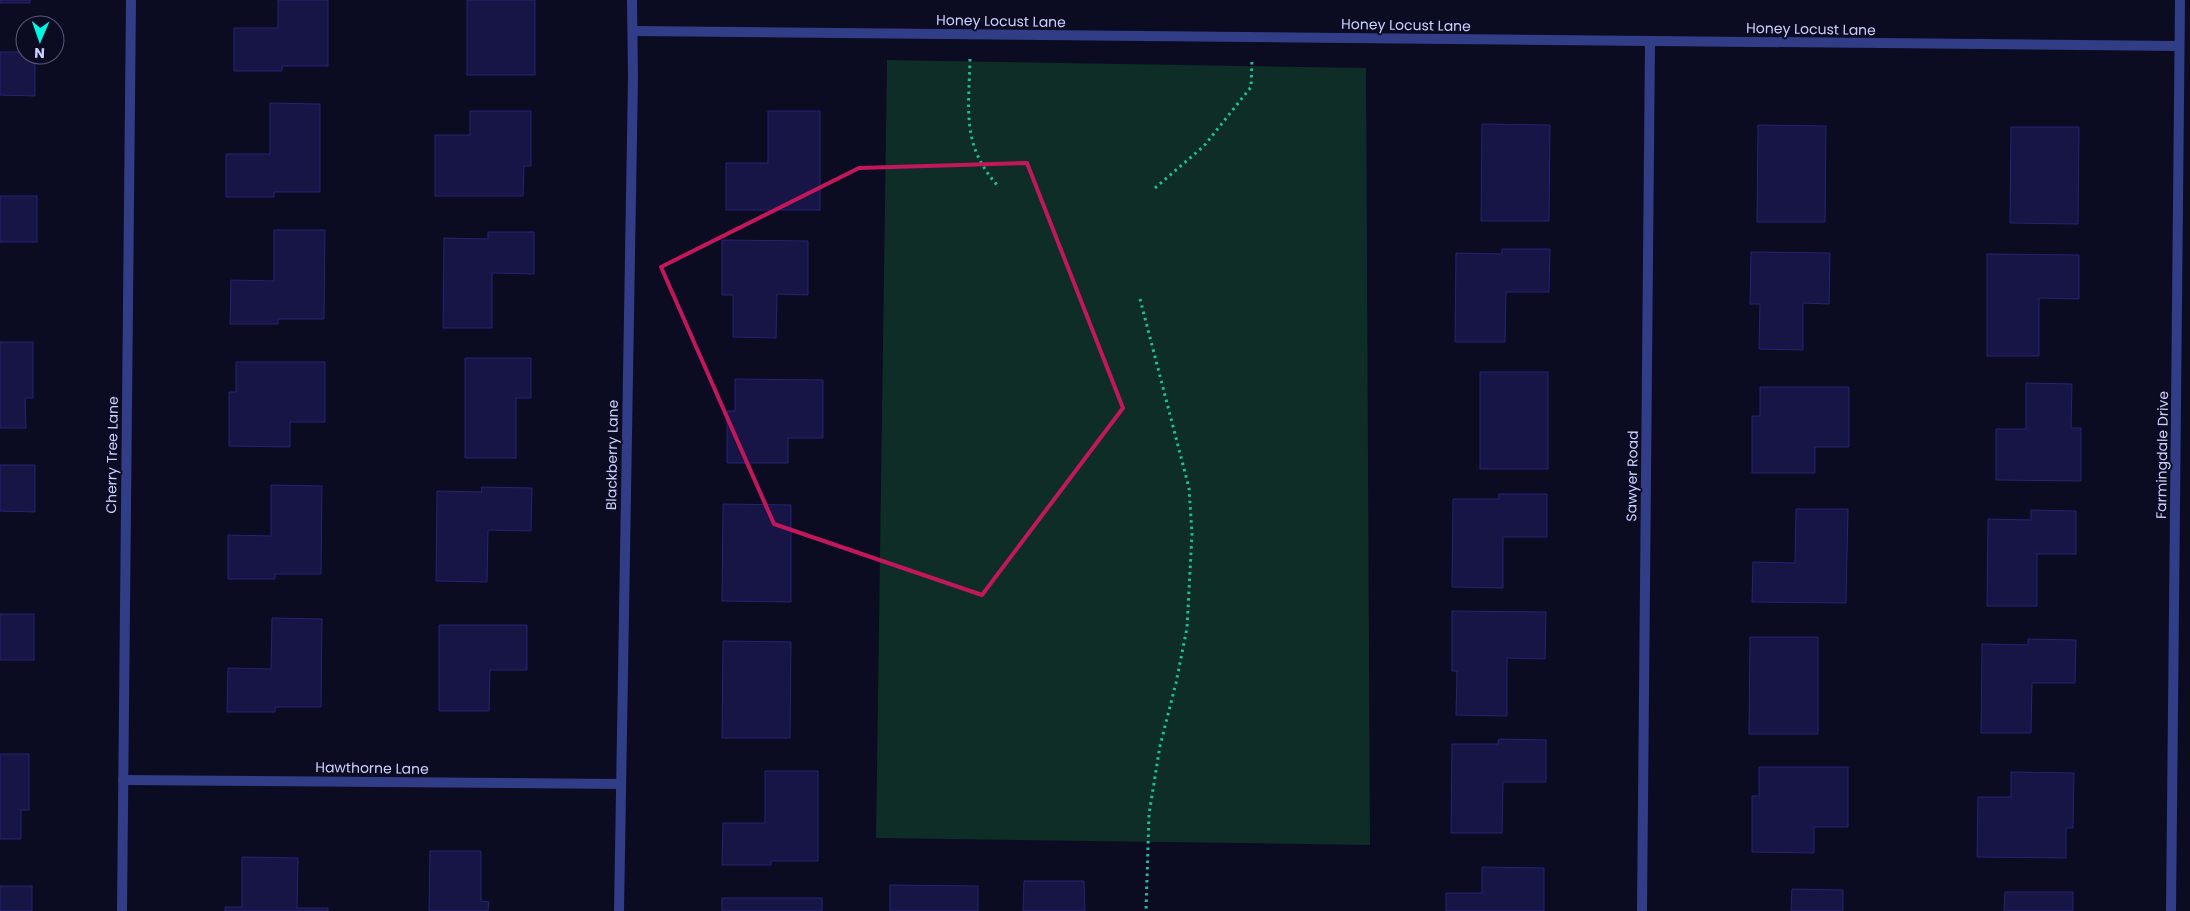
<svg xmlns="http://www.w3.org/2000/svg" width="2190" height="911" viewBox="0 0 2190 911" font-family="Poppins,sans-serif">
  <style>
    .green { fill: #0d2d26 }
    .building { fill: #161545; stroke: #252474 }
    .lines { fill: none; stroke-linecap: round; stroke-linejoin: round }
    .path { stroke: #20be97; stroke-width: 3; stroke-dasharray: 2.5 4; stroke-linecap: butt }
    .street { stroke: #313d86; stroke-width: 10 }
    .marked { fill: none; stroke: #c2185b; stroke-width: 4; stroke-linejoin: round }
    .labels { text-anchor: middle; stroke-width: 4; stroke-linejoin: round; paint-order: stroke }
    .street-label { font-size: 14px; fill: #ccd0ff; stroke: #0b0b22 }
  </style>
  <rect width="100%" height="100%" fill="#0b0b22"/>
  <path class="green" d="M887 60 1366 68 1370 845 876 838Z"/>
  <g class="building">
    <rect x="0" y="0" width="30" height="3"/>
    <path d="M278 0H328V66H282V71H234V28H278Z"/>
    <rect x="467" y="0" width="68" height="75"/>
    <path d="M0 52H25V55H35V96L0 95Z"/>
    <path d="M270 103 320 104V192H274V197H226V154H270Z"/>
    <path d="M470 111H531V166H524L523 196H435V135H470Z"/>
    <path d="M768 111H820V210H726V163H768Z"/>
    <path d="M1482 124 1550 125 1549 221H1481Z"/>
    <path d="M1758 125 1826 126 1825 222H1757Z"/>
    <path d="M2011 127H2079L2078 224 2010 223Z"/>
    <rect x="0" y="196" width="37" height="46"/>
    <path d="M274 230H325L324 319H278V324H230L231 280 274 281Z"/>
    <path d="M488 232H534V274L492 273V328H443L444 238 488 239Z"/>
    <path d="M722 240 808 241V295L777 294 776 338 733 337V295H722Z"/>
    <path d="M1502 249H1550L1549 292H1506L1505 342H1455L1456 253 1502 254Z"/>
    <path d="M1751 252 1830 253 1829 304 1803 303V350L1759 349 1760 304H1750Z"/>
    <path d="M1987 254 2079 255V299L2039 298V356H1987Z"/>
    <path d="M0 342H33V398H25L26 428H0Z"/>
    <path d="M465 358H531V398H516V458H465Z"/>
    <path d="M236 362H325V422H290V447L229 446V392H236Z"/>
    <rect x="1480" y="372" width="68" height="97"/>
    <path d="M735 379 823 380V438H788V463H727V411H735Z"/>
    <path d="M2026 383 2072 384 2071 428H2081V481L1996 480V429H2026Z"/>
    <path d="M1760 387H1849V447H1815V473H1752V416H1760Z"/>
    <path d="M0 465H35V512L0 511Z"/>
    <path d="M271 485 322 486 321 574H275V579H228V535L271 536Z"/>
    <path d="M481 487 532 488 531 531 488 530 487 582 436 581 437 491 482 492Z"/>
    <path d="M1499 494H1547V537H1503V588L1452 587 1453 499H1499Z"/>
    <path d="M723 504 791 505V602L722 601Z"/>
    <path d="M1796 509H1848L1846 603 1752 602 1753 562 1795 563Z"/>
    <path d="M2031 510 2076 511V554H2037V606H1987L1988 519 2031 520Z"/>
    <path d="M1452 611 1546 612 1545 659 1507 658V716L1456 715 1457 671H1452Z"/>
    <rect x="0" y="614" width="34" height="46"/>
    <path d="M272 618 322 619 321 707H275V712H227L228 668 271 669Z"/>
    <path d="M439 625H527V670H490L489 711H439Z"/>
    <path d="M1750 637H1818V734H1749Z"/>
    <path d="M2028 639 2076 640 2075 683H2032L2031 733H1981L1982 644 2028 645Z"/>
    <path d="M723 641 791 642 790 738H722Z"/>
    <path d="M1499 739 1546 740V782H1503L1502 833H1451L1452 744H1498Z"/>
    <path d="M0 754H29V810H21V839H0Z"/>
    <path d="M1759 767H1848V827H1814V853L1752 852V796H1759Z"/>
    <path d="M765 771H818V861H771V865H722L723 823H765Z"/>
    <path d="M2011 772 2074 773 2073 828H2066V858L1977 857 1978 797H2011Z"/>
    <path d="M430 851H481V901L489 902 488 911H429Z"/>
    <path d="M242 857 298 858 297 908H328V911H225V907H242Z"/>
    <path d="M1482 867 1544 868V911H1446V893H1482Z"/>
    <path d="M1024 881H1084L1085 911H1023Z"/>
    <path d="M890 885 978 886V911H890Z"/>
    <rect x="0" y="886" width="32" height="25"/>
    <path d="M1792 889 1843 890V911H1791Z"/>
    <path d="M2005 892H2073V911H2004Z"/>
    <rect x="722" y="898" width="100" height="13"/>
  </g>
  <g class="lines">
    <g class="path">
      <path d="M970 59C969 110 961 145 998 186"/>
      <path d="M1155 188 1204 146 1251 87 1252 60"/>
      <path d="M1140 299 1189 488 1192 534 1187 628 1176 683 1160 746 1149 814 1146 911"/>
    </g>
    <g class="street">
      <path d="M633 31 2179 46"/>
      <path d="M123 780 620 784"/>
      <path d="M122 911 131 0"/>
      <path d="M619 911 633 77 632 0"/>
      <path d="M1642 911 1650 41"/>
      <path d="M2171 911 2180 0"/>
    </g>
  </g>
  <path class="marked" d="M1027 163 1123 408 982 595 774 524 661 267 859 168Z"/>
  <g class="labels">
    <g class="street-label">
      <text transform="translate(1001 21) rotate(1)" y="5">Honey Locust Lane</text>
      <text transform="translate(1406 25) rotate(1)" y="5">Honey Locust Lane</text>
      <text transform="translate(1811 29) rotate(1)" y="5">Honey Locust Lane</text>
      <text transform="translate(112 455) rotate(-89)" y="5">Cherry Tree Lane</text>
      <text transform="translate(612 455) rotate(-89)" y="5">Blackberry Lane</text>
      <text transform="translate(2162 455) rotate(-89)" y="5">Farmingdale Drive</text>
      <text transform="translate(1632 476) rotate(-89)" y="5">Sawyer Road</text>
      <text transform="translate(372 768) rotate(1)" y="5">Hawthorne Lane</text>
    </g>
  </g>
  <g transform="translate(40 40) rotate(182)"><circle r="24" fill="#0b0b22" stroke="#585a7a"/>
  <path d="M0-4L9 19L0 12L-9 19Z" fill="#00f7e1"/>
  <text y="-8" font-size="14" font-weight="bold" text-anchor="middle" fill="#ccd0ff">N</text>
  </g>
</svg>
